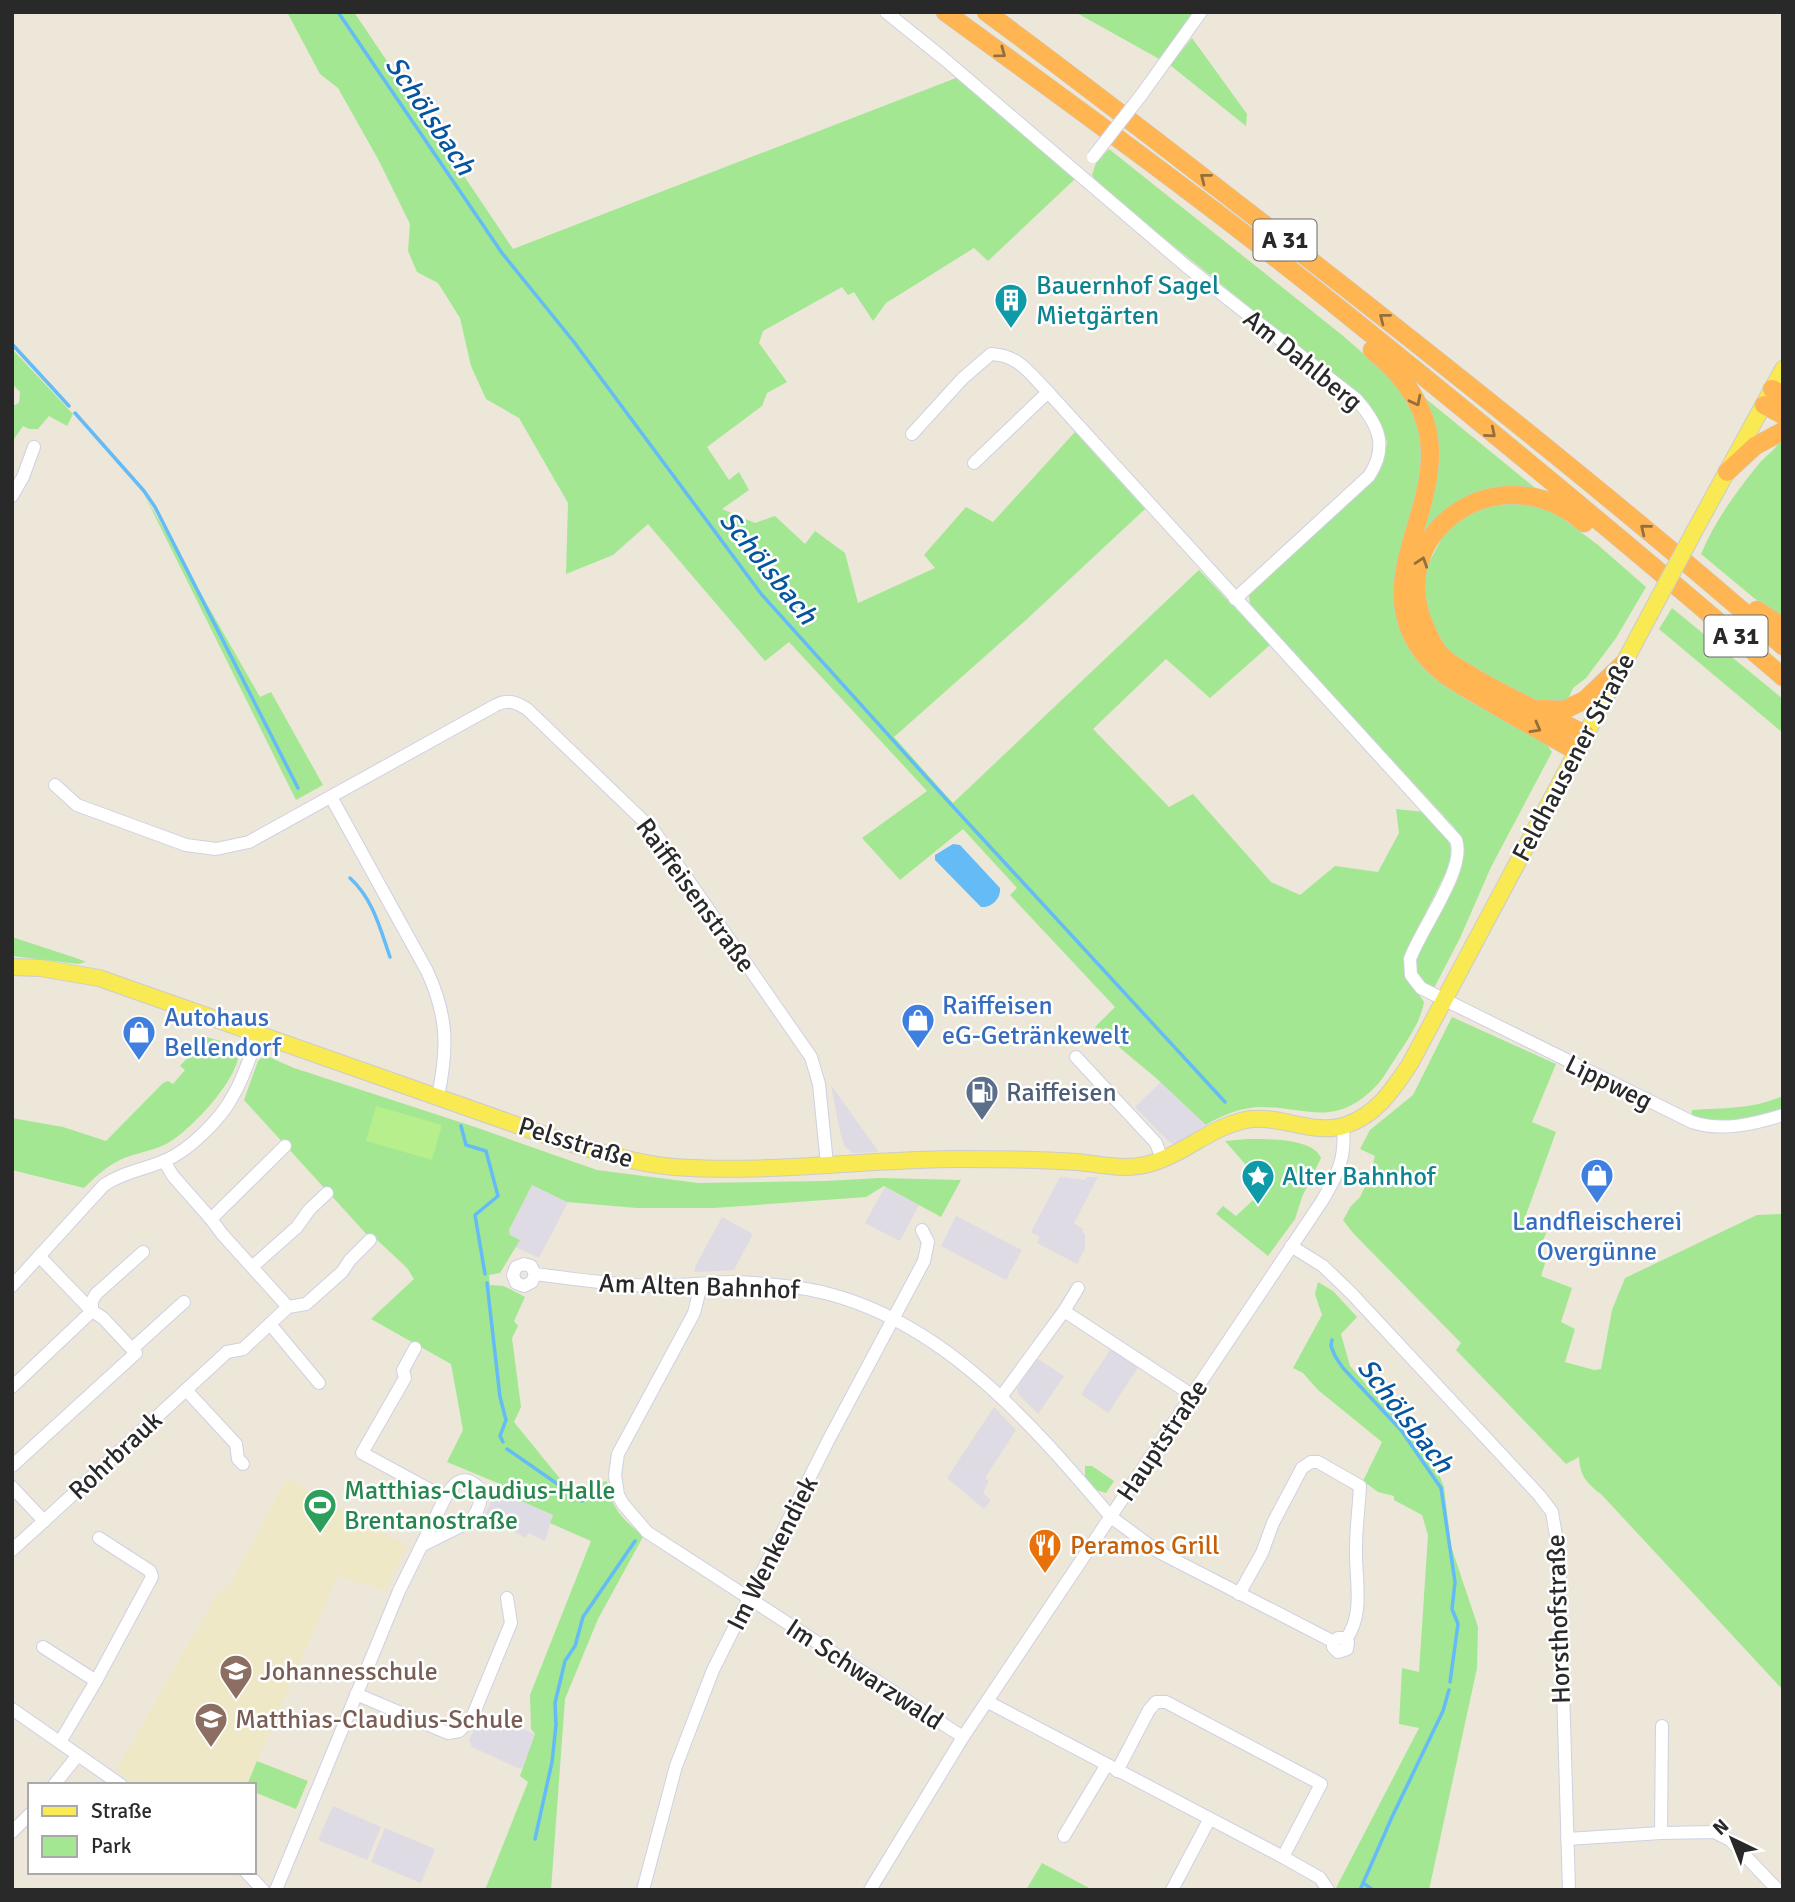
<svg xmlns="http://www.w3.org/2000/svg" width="1795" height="1902" viewBox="0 0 1795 1902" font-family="Signika,sans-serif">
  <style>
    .industrial { fill: #dfdbe4 }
    .education { fill: #efe8c7 }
    .green { fill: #a3e792 }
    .pitch { fill: #b7ef8d }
    .water { fill: #65bbf6 }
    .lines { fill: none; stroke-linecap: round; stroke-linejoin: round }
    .stream { stroke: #65bbf6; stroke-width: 3.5 }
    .minor-casing { stroke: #cfd0e3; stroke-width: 14 }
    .major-casing { stroke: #ccc; stroke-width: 18 }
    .highway-casing { stroke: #ccc; stroke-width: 19 }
    .minor { stroke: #fff; stroke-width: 12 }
    .major { stroke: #f9e952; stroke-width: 16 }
    .highway { stroke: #ffb552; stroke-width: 18 }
    .minor-bridge-casing { stroke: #cfd0e3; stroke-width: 14; stroke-linecap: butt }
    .major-bridge-casing { stroke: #ccc; stroke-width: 18; stroke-linecap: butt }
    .minor-bridge { stroke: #fff; stroke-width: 12 }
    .major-bridge { stroke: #f9e952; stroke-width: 16 }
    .oneway { stroke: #946f3e }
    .labels { text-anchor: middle; stroke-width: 5; stroke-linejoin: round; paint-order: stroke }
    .shield { fill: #fff; stroke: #696969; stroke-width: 2 }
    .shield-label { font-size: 24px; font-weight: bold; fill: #292929 }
    .culture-label { font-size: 26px; fill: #0d838f; stroke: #fff; text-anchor: start }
    .street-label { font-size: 26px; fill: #292929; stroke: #fff }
    .shop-label { font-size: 26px; fill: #366cbe; stroke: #fff; text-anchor: start }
    .service-label { font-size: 26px; fill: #4e5e75; stroke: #fff; text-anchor: start }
    .leisure-label { font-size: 26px; fill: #27864d; stroke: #fff; text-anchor: start }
    .food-label { font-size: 26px; fill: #c56008; stroke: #fff; text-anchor: start }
    .education-label { font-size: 26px; fill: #785e54; stroke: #fff; text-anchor: start }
    .water-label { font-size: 28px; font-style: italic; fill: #0555a1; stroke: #fff }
  </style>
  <rect width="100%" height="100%" fill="#ece7d9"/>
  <g class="industrial">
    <path d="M1161 1082 1206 1125 1178 1144H1173L1167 1140 1135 1107Z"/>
    <path d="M831 1085 878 1151 876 1152 853 1153 845 1147 840 1132Z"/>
    <path d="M1060 1177 1085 1180 1087 1177H1098L1074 1223 1083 1229 1082 1232 1085 1234V1249L1077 1264 1037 1243 1040 1237 1031 1232Z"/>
    <path d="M532 1185 568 1202 539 1258 515 1247 519 1240 510 1235 509 1230Z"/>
    <path d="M885 1187 919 1205 900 1241 865 1223Z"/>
    <path d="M956 1216 1022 1250 1006 1280 941 1246Z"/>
    <path d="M722 1217 753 1234 734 1270 695 1272V1267Z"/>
    <path d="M1110 1350 1119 1352 1139 1366 1108 1413 1081 1394Z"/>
    <path d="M1035 1357 1064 1376 1038 1414 1019 1395 1017 1389Z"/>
    <path d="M994 1407 1016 1430 985 1478 989 1481 983 1493 991 1500 984 1509 947 1478Z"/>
    <path d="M496 1490 553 1515 545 1541 528 1533 526 1538 484 1517Z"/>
    <path d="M481 1712 535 1734 523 1767 520 1769 472 1747 469 1741Z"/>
    <path d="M333 1806 381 1827 367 1860 318 1840Z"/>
    <path d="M385 1828 435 1849 421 1883 371 1862Z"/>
  </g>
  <path class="education" d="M287 1478 407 1546 385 1590 337 1577 247 1785H138L116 1770 220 1589 227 1590Z"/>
  <g class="green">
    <path d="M287 12H354L513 249 956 78 1076 178 988 261 974 248 886 303 873 321 854 292 848 295 842 287 763 331 759 343 787 382 767 393 762 406 707 447 729 480 739 472 749 490 722 509 755 523 775 516 805 544 815 531 845 553 858 603 935 568 924 555 966 507 993 522 1075 432 1145 509 1026 620 894 737 953 803 1199 570 1270 645 1210 698 1166 659 1093 729 1169 807 1193 794 1271 882 1300 895 1335 866 1378 872 1399 833 1396 809 1424 812C1438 827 1453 838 1452 860L1403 958 1409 980 1424 1002C1420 1024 1407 1040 1395 1059 1389 1067 1384 1078 1377 1085 1336 1128 1309 1108 1262 1107 1242 1107 1222 1115 1206 1125L1156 1078 1095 1027 1115 1007 1010 895 1017 888 963 829 900 880 862 838 927 791 789 642 765 661 648 524 613 555 566 574 568 503 519 418 486 399 471 366 460 318 438 283 417 272 408 251 410 224 378 159 338 88 320 74Z"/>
    <path d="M1075 12H1197L1161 60Z"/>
    <path d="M1192 38 1247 114 1246 126 1170 65Z"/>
    <path d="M1109 149 1342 335 1373 362 1410 399 1423 432V470L1400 561 1446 683 1469 701 1546 743 1552 752 1491 867 1460 938 1434 988C1424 984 1414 975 1415 964 1419 926 1465 891 1463 853 1463 843 1459 835 1454 827L1250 606 1249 595 1253 589 1376 474 1382 464 1387 442 1382 426 1368 402 1100 187 1092 175 1096 163Z"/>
    <path d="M12 349 73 414 67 426 49 416 38 429H29L23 426 12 442V406L19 403 20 392 12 384Z"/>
    <path d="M1420 394 1539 491 1498 489 1418 549 1431 492Z"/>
    <path d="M1783 435V618L1754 598 1701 554C1715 521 1736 492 1758 465 1766 455 1780 447 1783 435Z"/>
    <path d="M144 494 260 697 271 692 323 785 296 800Z"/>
    <path d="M1505 499 1550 509 1598 545 1646 587 1616 638 1586 678 1573 688 1567 702 1555 705 1534 701 1462 663 1440 643 1428 620 1423 574 1449 524Z"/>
    <path d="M1672 608 1783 699V733L1659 629Z"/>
    <path d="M12 937 79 959 86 962 78 964 12 956Z"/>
    <path d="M1452 1017 1556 1064 1532 1122 1556 1132 1523 1223 1546 1233 1538 1253 1547 1257 1541 1276 1572 1288 1561 1322 1575 1329 1565 1362 1594 1370 1601 1369 1612 1310 1625 1278 1757 1215 1783 1214V1690L1601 1494C1586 1483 1580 1475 1579 1457L1566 1464 1456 1350 1461 1343 1353 1233 1343 1220 1351 1206 1360 1197 1369 1178 1375 1156 1360 1149 1370 1130 1413 1095Z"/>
    <path d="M206 1037 238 1046C246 1073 190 1131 168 1143 155 1150 141 1152 127 1157 110 1163 96 1176 84 1188L12 1170V1118L63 1127 106 1141 163 1083 168 1081 173 1084 185 1070 180 1066Z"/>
    <path d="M263 1057H269L294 1068 475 1127 597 1170 698 1183 826 1181 879 1178 961 1180 941 1217 884 1186 866 1197 714 1208H637L567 1202 532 1185 509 1230 510 1235 520 1240 500 1273 489 1275 490 1285 504 1286 525 1297 514 1321 518 1326 512 1338 521 1407 514 1422 566 1486 592 1501 603 1482 607 1481C610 1506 623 1522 644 1535L598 1619 565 1699 551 1890H485L528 1782 520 1776 535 1734 531 1729 530 1695 591 1541 550 1523 553 1515 496 1490 500 1484 447 1462 463 1430 451 1364 371 1319 414 1279 407 1268 373 1236 370 1238 244 1100 258 1061Z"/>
    <path d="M1783 1096V1110C1749 1119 1726 1124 1691 1117L1692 1110C1723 1108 1754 1109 1783 1096Z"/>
    <path d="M1248 1139C1267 1139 1313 1138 1321 1158L1302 1197 1295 1219 1268 1256 1216 1214 1223 1206 1236 1216 1266 1188 1225 1141Z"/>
    <path d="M1318 1282 1333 1291 1357 1317 1341 1334 1350 1366 1405 1428 1436 1467 1444 1487 1451 1546 1478 1627 1477 1668 1429 1890H1335L1419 1728 1399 1724 1402 1668 1419 1672 1428 1535 1422 1515 1394 1500V1496L1378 1492 1363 1481 1382 1442 1318 1390 1303 1373 1293 1368 1322 1315 1315 1294Z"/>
    <path d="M1085 1466H1092L1114 1481 1106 1493 1096 1490 1085 1477Z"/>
    <path d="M257 1761 308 1781 296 1809 254 1792V1785H247Z"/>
    <path d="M1042 1863 1093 1890H1026Z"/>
  </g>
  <path class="pitch" d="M376 1106 442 1125 432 1160 366 1141Z"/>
  <path class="water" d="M953 844 960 845 1000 888C1001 898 992 908 981 907L935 860V855Z"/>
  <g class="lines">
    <g class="stream">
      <path d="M338 12 502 253 574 342 762 595 947 800 1225 1102"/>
      <path d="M12 344 69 406"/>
      <path d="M75 413 144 491 155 507 298 788"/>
      <path d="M350 878C373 899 380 928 390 957"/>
      <path d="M461 1126 466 1145 486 1151 498 1196 475 1215 485 1274"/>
      <path d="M487 1283 500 1397 506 1420 500 1436 503 1442"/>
      <path d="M1332 1340 1331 1346 1335 1356 1343 1368 1401 1430 1441 1488 1455 1582 1452 1609 1458 1624 1450 1682"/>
      <path d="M507 1449 582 1501"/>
      <path d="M535 1839 552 1762 556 1725 555 1703 565 1661 575 1646 583 1617 635 1541"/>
      <path d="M1363 1883 1373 1890"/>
      <path d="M1360 1890 1392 1817 1443 1711 1449 1690"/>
    </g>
    <defs>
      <g id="minor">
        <path d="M886 12 943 58 1186 266 1356 399C1378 424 1389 446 1369 476L1235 599"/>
        <path d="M1142 94 1201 12"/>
        <path d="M912 434 963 378 991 354C1019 355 1029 373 1048 392"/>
        <path d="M974 463 1048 392 1456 840C1467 868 1420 930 1410 959L1411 975 1421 988 1692 1122C1723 1132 1753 1124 1783 1115"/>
        <path d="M12 496 23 477 34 447"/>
        <path d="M55 785 77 805 186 845 216 849 249 842 496 705C508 699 516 702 527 709L654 831 811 1057 819 1084 827 1164"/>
        <path d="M331 797 427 971C448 1016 448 1049 438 1096"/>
        <path d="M1076 1057 1156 1143 1162 1159"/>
        <path d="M211 1219 285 1146"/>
        <path d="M1291 1246 1323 1266 1352 1294 1539 1495 1552 1512 1559 1554 1569 1890"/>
        <path d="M143 1252 96 1294 92 1301V1311L103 1318 132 1349 184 1302"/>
        <path d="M252 1267 297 1227 309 1210 327 1193"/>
        <path d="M535 1274 531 1266 524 1264 516 1267 513 1275 516 1283 524 1286 532 1282 535 1274C574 1279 613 1285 652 1286 678 1287 705 1282 732 1282 749 1282 767 1284 785 1286 926 1300 1025 1416 1111 1517L1157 1551 1334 1642 1333 1647 1338 1652 1347 1649 1348 1642 1343 1638H1338L1334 1642"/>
        <path d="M701 1285 694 1313 618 1454 615 1475 618 1495 623 1504 647 1532 963 1737"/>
        <path d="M12 1286 104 1185C123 1172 143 1170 164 1161 189 1151 222 1118 234 1094 245 1075 251 1053 259 1033"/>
        <path d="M288 1307 306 1304 342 1272 350 1260 370 1240"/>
        <path d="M1064 1311 1078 1288"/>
        <path d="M270 1324 319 1383"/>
        <path d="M415 1348 403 1370 405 1378 362 1453 445 1498"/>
        <path d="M12 1387 92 1311 39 1256"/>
        <path d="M186 1390 236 1444 238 1459 243 1464"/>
        <path d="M1001 1397 1064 1311 1192 1395"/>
        <path d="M12 1466 136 1353 132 1349"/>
        <path d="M12 1487 44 1521 227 1352 243 1349 288 1307 222 1234 211 1219 173 1176 164 1161"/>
        <path d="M12 1550 44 1521"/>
        <path d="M1239 1594 1262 1553 1273 1523 1302 1468 1311 1462H1318L1360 1486C1359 1507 1356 1527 1356 1548 1355 1578 1365 1614 1346 1639"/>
        <path d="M43 1647 96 1681"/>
        <path d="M356 1694 448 1733 459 1731 471 1720 511 1623 507 1598"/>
        <path d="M988 1702 1283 1857 1320 1878 1328 1890"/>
        <path d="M12 1709 121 1785"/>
        <path d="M60 1742 96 1681 152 1577 150 1571 99 1538"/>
        <path d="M1117 1771 1149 1710 1156 1702H1166L1321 1784 1283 1857"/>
        <path d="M54 1785 78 1755"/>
        <path d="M12 1832 30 1814"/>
        <path d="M1661 1833 1662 1726"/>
        <path d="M1064 1836 1106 1766"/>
        <path d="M1567 1839 1661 1833 1714 1832 1730 1840 1778 1890"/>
        <path d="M246 1872 263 1890"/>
        <path d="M276 1890 399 1591 445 1498C453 1483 463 1473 478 1487 484 1500 478 1512 469 1522L421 1546"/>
        <path d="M643 1890 676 1766 713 1670 829 1439 924 1261 928 1242 922 1230"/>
        <path d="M870 1890 963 1737 1322 1201C1338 1174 1346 1158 1343 1126"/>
        <path d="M1172 1890 1209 1820"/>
      </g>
      <g id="major">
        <path d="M1695 530 1783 369"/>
        <path d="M12 967 40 968 99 978 565 1142C601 1152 637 1164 674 1167 769 1174 865 1159 960 1159 998 1159 1038 1159 1077 1162 1099 1164 1123 1170 1145 1165 1184 1156 1212 1124 1252 1119 1283 1116 1316 1136 1346 1125 1377 1114 1392 1091 1410 1064L1649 616"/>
      </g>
      <g id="highway">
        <path d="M945 12C1080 110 1215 208 1345 313 1493 432 1639 553 1783 677"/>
        <path d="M986 12C1107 101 1224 193 1342 285 1491 402 1640 521 1783 646"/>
        <path d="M1372 350C1404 376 1430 409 1430 453 1431 524 1370 591 1427 658 1443 677 1466 688 1488 701 1517 718 1546 734 1576 751"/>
        <path d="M1772 389 1783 395"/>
        <path d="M1764 405 1783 415"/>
        <path d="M1727 472 1755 446 1783 431"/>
        <path d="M1584 523C1501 450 1379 532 1427 631 1430 638 1435 648 1440 654 1449 664 1464 671 1475 678 1511 699 1548 716 1585 734"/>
        <path d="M1757 610 1783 627"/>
        <path d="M1542 709 1564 710 1585 700 1623 664"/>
      </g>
    </defs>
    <use href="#minor" class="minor-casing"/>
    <use href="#major" class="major-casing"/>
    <use href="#highway" class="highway-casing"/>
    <use href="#minor" class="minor"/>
    <use href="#major" class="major"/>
    <use href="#highway" class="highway"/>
    <defs>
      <path id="minor-bridge" d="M1093 157 1142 94"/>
      <path id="major-bridge" d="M1649 616 1695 530"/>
    </defs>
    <use href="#minor-bridge" class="minor-bridge-casing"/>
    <use href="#major-bridge" class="major-bridge-casing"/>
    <use href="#minor-bridge" class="minor-bridge"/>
    <use href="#major-bridge" class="major-bridge"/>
  </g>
  <defs><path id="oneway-chevron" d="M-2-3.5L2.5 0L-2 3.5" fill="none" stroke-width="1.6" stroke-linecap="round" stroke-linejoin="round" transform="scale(1.75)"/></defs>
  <g class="oneway">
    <use href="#oneway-chevron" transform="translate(1001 53) rotate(36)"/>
    <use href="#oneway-chevron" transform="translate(1205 178) rotate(-142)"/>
    <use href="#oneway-chevron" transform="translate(1384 318) rotate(-142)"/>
    <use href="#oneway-chevron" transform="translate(1416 401) rotate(63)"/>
    <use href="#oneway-chevron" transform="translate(1491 433) rotate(40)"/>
    <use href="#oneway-chevron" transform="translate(1645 529) rotate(-141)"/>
    <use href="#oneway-chevron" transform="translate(1422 562) rotate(-72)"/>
    <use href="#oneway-chevron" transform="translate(1536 728) rotate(29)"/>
  </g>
  <defs>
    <symbol id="building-pin" viewBox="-11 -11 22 30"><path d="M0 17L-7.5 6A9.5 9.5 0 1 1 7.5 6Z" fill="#0f9aa8" stroke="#fff"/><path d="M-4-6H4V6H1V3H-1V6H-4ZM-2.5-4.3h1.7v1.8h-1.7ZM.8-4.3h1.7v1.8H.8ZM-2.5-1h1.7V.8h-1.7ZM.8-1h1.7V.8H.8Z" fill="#fff"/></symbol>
    <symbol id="shop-pin" viewBox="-11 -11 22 30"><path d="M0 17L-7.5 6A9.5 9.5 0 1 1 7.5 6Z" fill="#3f7fe0" stroke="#fff"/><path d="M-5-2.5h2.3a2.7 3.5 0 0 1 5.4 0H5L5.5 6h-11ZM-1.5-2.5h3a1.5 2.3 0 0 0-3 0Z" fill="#fff"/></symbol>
    <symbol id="fuel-pin" viewBox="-11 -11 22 30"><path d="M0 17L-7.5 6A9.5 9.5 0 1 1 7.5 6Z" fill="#5c6f8a" stroke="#fff"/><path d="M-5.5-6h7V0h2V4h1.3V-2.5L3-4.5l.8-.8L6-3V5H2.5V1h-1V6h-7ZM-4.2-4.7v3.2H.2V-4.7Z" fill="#fff"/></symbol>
    <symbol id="sight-pin" viewBox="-11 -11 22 30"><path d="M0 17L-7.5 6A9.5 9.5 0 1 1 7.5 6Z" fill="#0f9aa8" stroke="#fff"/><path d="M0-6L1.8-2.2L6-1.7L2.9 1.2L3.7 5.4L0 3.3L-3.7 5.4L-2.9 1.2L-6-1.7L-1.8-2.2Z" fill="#fff"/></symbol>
    <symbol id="stadium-pin" viewBox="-11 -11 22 30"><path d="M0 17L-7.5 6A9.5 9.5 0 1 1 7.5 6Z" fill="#2e9e5b" stroke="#fff"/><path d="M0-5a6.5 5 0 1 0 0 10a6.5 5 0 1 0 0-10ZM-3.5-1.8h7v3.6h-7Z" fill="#fff"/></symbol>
    <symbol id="restaurant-pin" viewBox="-11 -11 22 30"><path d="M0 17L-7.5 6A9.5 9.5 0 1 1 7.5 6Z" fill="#e8710a" stroke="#fff"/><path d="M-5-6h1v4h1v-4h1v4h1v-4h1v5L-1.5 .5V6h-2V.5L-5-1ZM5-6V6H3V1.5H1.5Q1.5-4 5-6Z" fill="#fff"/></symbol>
    <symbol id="school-pin" viewBox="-11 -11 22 30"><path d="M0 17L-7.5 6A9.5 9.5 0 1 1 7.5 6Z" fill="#8d6e63" stroke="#fff"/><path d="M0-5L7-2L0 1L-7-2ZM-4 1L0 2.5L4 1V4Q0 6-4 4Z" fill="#fff"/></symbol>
  </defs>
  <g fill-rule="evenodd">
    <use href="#building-pin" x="992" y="281" width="38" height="52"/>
    <use href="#shop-pin" x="899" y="1001" width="38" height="52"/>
    <use href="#shop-pin" x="120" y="1013" width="38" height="52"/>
    <use href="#fuel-pin" x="963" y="1073" width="38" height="52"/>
    <use href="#shop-pin" x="1578" y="1156" width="38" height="52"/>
    <use href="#sight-pin" x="1239" y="1157" width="38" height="52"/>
    <use href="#stadium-pin" x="301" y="1486" width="38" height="52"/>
    <use href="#restaurant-pin" x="1026" y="1526" width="38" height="52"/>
    <use href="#school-pin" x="217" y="1652" width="38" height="52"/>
    <use href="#school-pin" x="192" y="1700" width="38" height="52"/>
  </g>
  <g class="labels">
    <g class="shield">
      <rect x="1253.5" y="219.5" width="63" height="41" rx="5"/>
      <rect x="1704.5" y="615.5" width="63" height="41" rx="5"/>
    </g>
    <g class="shield-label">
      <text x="1285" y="248">A 31</text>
      <text x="1736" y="644">A 31</text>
    </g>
    <g class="culture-label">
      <text x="1036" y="294">Bauernhof Sagel<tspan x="1036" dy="30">Mietgärten</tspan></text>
      <text x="1282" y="1185">Alter Bahnhof</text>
    </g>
    <g class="street-label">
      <text transform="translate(1303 360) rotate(39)" y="9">Am Dahlberg</text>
      <text transform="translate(1573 757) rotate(-62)" y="9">Feldhausener Straße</text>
      <text transform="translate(696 895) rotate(54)" y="9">Raiffeisenstraße</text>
      <text transform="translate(1609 1082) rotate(26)" y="9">Lippweg</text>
      <text transform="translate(576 1142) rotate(17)" y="9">Pelsstraße</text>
      <text transform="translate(699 1286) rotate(2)" y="9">Am Alten Bahnhof</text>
      <text transform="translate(1162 1440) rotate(-56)" y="9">Hauptstraße</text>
      <text transform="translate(115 1455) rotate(-43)" y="9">Rohrbrauk</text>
      <text transform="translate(772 1553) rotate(-63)" y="9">Im Wenkendiek</text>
      <text transform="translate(1558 1619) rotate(-92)" y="9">Horsthofstraße</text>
      <text transform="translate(865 1674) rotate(33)" y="9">Im Schwarzwald</text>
    </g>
    <g class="shop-label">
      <text x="942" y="1014">Raiffeisen<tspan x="942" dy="30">eG-Getränkewelt</tspan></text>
      <text x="164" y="1026">Autohaus<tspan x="164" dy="30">Bellendorf</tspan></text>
      <text x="1597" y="1230" text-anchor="middle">Landfleischerei<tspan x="1597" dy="30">Overgünne</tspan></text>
    </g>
    <g class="service-label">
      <text x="1006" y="1101">Raiffeisen</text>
    </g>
    <g class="leisure-label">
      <text x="344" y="1499">Matthias-Claudius-Halle<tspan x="344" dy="30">Brentanostraße</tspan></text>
    </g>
    <g class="food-label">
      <text x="1070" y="1554">Peramos Grill</text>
    </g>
    <g class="education-label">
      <text x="260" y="1680">Johannesschule</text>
      <text x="235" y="1728">Matthias-Claudius-Schule</text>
    </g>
    <g class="water-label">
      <text transform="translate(431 115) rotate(56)" y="10">Schölsbach</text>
      <text transform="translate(769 567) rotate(51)" y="10">Schölsbach</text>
      <text transform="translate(1406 1415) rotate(52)" y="10">Schölsbach</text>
    </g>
  </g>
  <rect width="1795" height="1902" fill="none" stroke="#292929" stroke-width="28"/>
  <rect x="28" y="1783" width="228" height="91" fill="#ffffff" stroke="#a9a9a9" stroke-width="2"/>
  <rect x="42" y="1806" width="35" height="10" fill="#f9e952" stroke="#a9a9a9" stroke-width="2"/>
  <text x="91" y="1818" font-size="21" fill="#292929">Straße</text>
  <rect x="42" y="1836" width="35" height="21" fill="#a3e792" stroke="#a9a9a9" stroke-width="2"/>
  <text x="91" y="1853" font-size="21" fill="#292929">Park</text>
  <g transform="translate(1732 1839) rotate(317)" stroke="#ffffff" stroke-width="5" paint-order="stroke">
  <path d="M0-5L12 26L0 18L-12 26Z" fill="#292929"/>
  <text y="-10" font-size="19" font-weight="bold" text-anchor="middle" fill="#292929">N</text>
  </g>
</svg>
